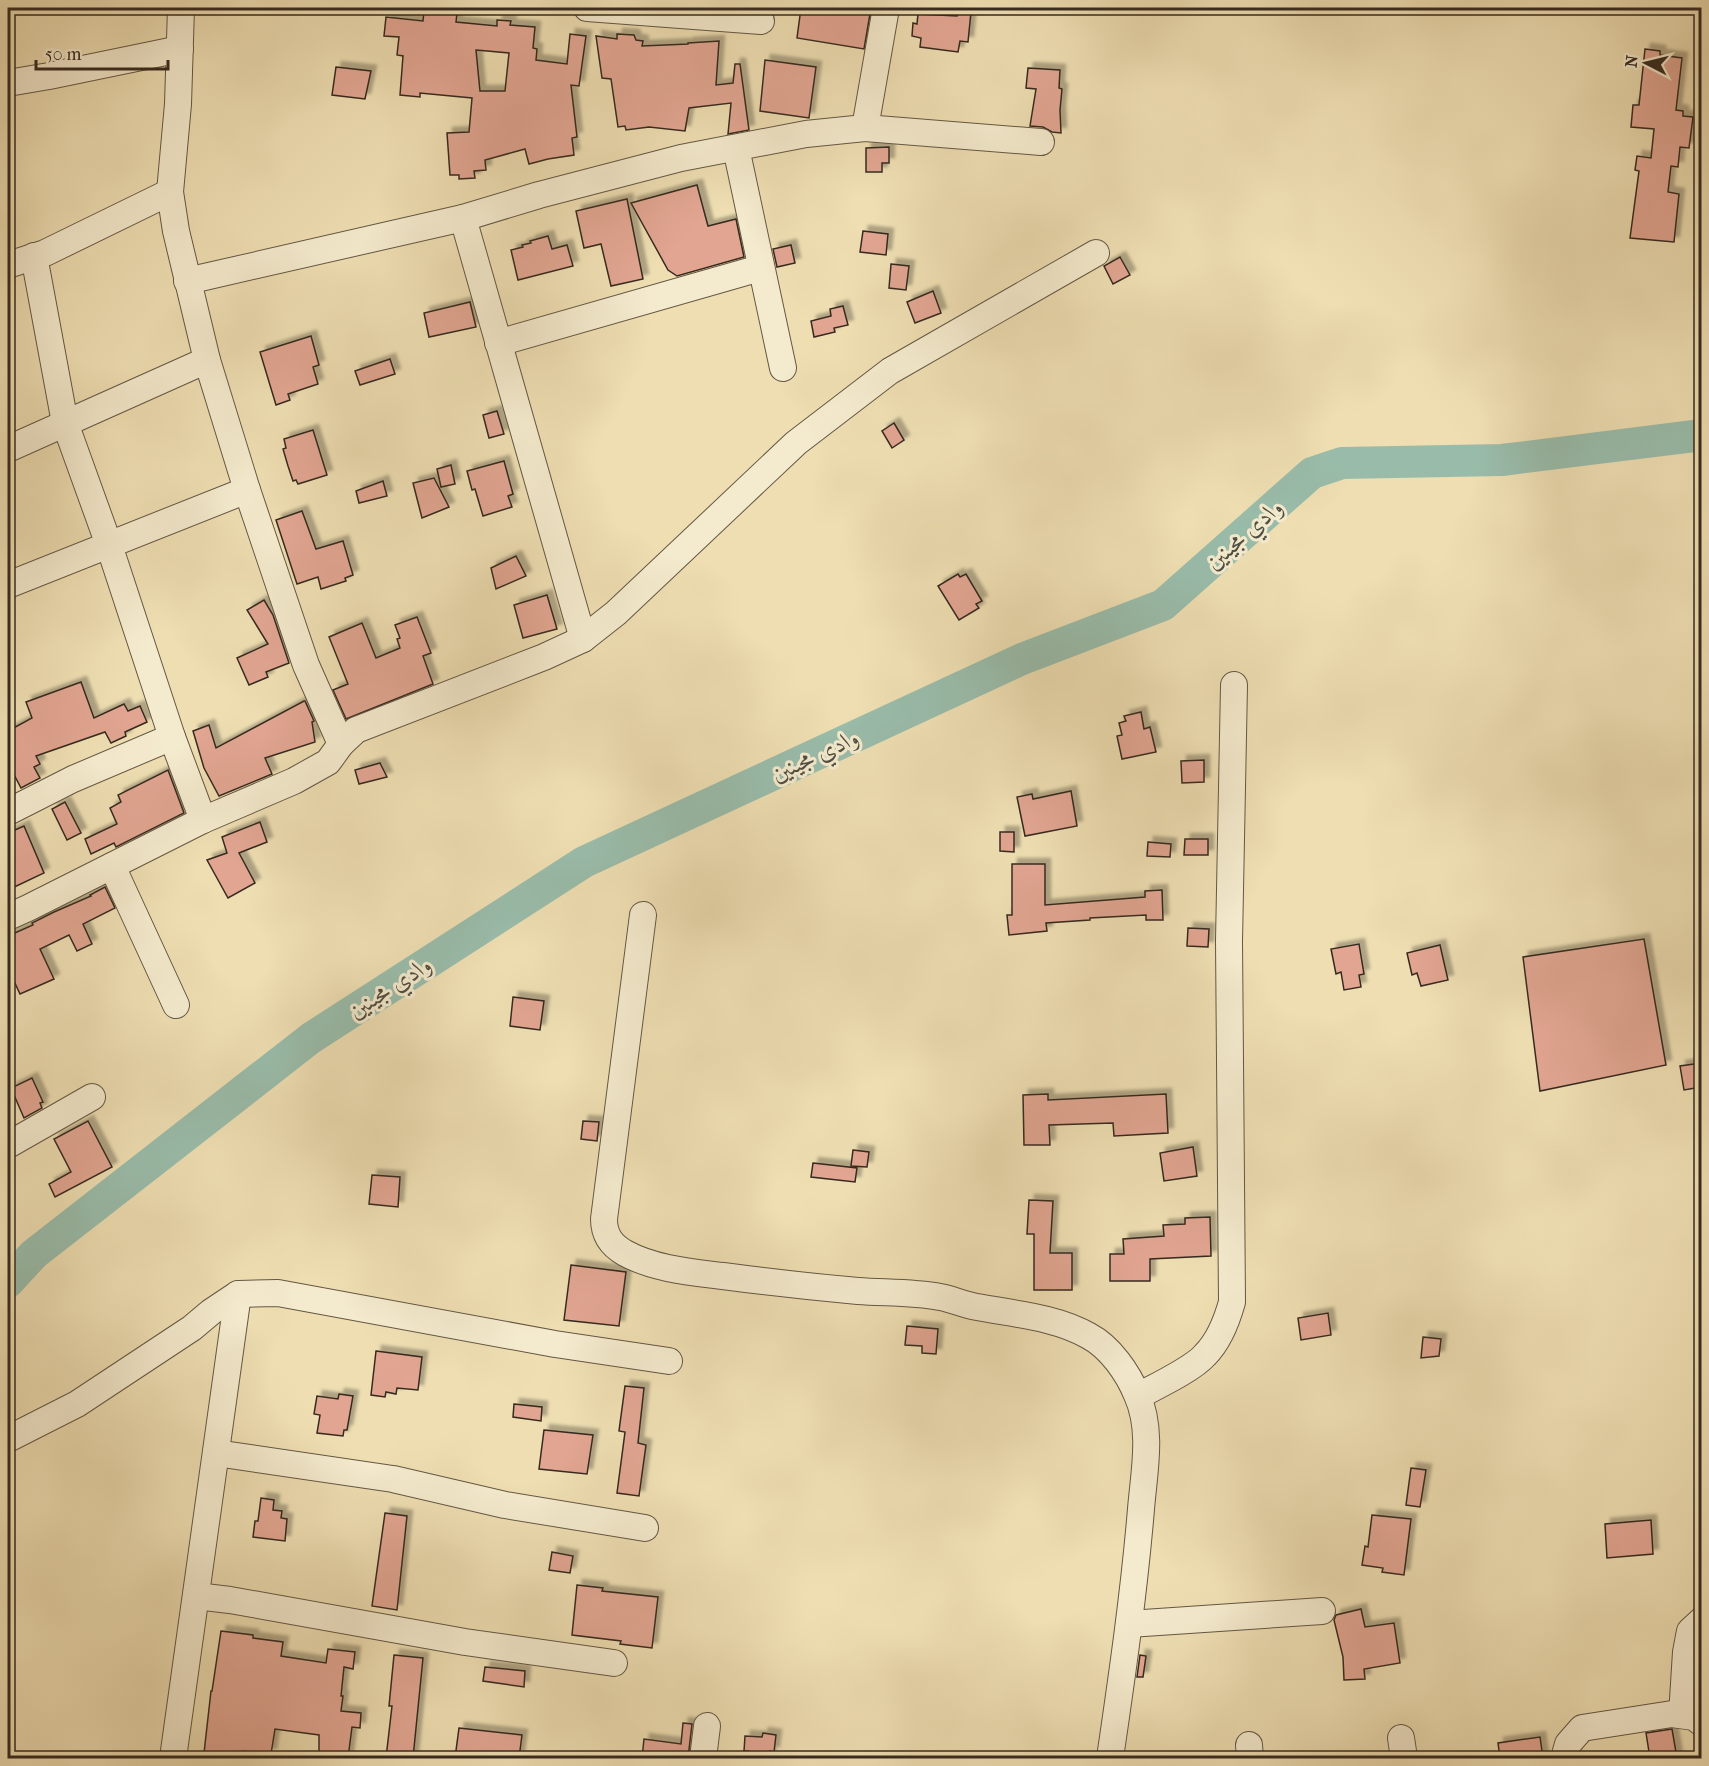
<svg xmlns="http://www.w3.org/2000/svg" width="1709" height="1766" viewBox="0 0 1709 1766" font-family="'IM FELL French Canon',Amiri,serif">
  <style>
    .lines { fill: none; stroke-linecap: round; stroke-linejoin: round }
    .river { stroke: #99bcaa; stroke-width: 32 }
    .building { fill: #e1a591; stroke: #362a1f; stroke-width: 1.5; fill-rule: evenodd; filter: url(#shadow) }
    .minor-casing { stroke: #645744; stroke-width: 28 }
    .minor { stroke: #f4eacd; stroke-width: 26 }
    .labels { text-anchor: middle; stroke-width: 6; stroke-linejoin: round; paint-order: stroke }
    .water-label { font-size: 24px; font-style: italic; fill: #4f4e42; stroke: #f4eacd }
  </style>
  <defs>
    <filter id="shadow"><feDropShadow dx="5.5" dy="-5.5" stdDeviation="1.5" flood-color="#0004"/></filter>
  </defs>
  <rect width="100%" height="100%" fill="#eedeb2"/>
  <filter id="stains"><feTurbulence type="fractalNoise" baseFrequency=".00333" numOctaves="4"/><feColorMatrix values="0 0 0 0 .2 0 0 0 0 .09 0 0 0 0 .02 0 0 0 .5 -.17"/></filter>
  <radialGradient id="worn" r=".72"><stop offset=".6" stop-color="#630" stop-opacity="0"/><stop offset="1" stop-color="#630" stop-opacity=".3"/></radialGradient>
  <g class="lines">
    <path class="river" d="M8 1282 34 1254 311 1038 584 862 1022 659 1163 605 1312 473 1342 463 1502 460 1702 435"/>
  </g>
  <g class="building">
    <path d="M801 8H871L864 49 797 38Z"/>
    <path d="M958 10 971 12 968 42 960 41 958 52 920 47 921 38 912 36 913 23 917 24 918 14 957 16Z"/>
    <path d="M424 11 457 13 456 22 497 26V20L511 21 510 25 535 27 533 48 537 49 536 60 567 64 570 34 586 36 579 86 571 85 577 137 572 138 574 155 548 159 529 164 525 149 485 160 486 170 474 171 475 178 459 179V175H450L447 133 469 132 472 98 420 93V97L400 95 403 56 397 55 399 37 384 36 386 17 423 21ZM476 50 509 53 505 91H480Z"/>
    <path d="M617 34 634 35 636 40 643 41 642 46 688 44V43L719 41 716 85 733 83 735 64H740L749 130 728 134 731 103 689 108 685 131 649 127 626 130 625 126 618 127 611 79 602 78 596 36 617 39Z"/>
    <path d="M1645 49 1660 51V55L1682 58 1676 110 1683 111V116L1693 117 1689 148 1680 147 1678 167 1671 166 1668 192 1679 194 1674 242 1630 238 1639 171 1635 170 1637 156 1651 158 1654 129 1631 127 1633 105H1639Z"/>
    <path d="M765 60 816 67 809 118 760 111Z"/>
    <path d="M336 67 371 71 365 99 332 95Z"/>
    <path d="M1028 68 1060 70 1059 88 1062 89 1060 110 1061 133 1052 132 1043 127 1030 126 1036 89 1026 88Z"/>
    <path d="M889 147V163H882V172H866V148Z"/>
    <path d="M697 185 708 226 736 219 744 257 677 276 668 270 631 203Z"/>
    <path d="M627 199 643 279 611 286 601 244 584 248 576 211Z"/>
    <path d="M863 231 888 234 886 255 860 252Z"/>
    <path d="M548 236 552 249 567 245 573 266 518 280 511 250 523 247 522 245 531 243 530 241Z"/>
    <path d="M791 245 795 263 777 267 773 249Z"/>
    <path d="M1120 257 1130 275 1113 284 1104 266Z"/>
    <path d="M891 264 909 266 906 290 889 288Z"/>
    <path d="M933 291 941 313 915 323 907 302Z"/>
    <path d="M470 302 476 327 429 337 424 313Z"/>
    <path d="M843 306 848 325 834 328 835 332 814 337 811 321 831 316 830 309Z"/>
    <path d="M311 336 319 365 313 367 318 384 288 394 290 400 276 405 260 352Z"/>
    <path d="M390 359 395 374 360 385 355 371Z"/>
    <path d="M497 411 504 434 489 438 483 415Z"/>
    <path d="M894 423 904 440 892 448 882 431Z"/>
    <path d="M313 430 327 475 298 484 296 480 293 481 288 466 283 449 286 448 284 439Z"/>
    <path d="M504 461 513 494 508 496 512 507 483 516 475 489 472 490 467 471Z"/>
    <path d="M451 465 455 484 441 487 437 469Z"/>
    <path d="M434 478 449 507 422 518 413 483Z"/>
    <path d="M383 481 387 496 359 503 356 491Z"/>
    <path d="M302 511 316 549 343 541 353 575 345 578 346 581 321 589 318 577 297 584 276 520Z"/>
    <path d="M516 556 526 576 496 589 491 568Z"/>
    <path d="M958 574 960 577 966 574 982 601 976 604 979 608 959 620 938 586Z"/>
    <path d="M547 595 557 629 523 638 514 605Z"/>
    <path d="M264 600 273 615 289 663 266 672 268 677 249 685 237 658 268 644 247 610Z"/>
    <path d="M417 617 431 653 423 656 433 684 346 719 333 690 348 684 329 637 362 623 376 658 400 648 397 639 400 638 395 625Z"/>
    <path d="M81 682 94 718 124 704 128 711 140 706 147 722 125 732 126 736 111 743 105 732 36 756 40 764 34 767 40 778 21 788 8 763V731L32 718 26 702Z"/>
    <path d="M304 701H305L314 721 312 722 315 742 265 758 272 774 219 796 204 768 193 731 209 725 216 748Z"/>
    <path d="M1141 712 1144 729 1150 727 1156 752 1122 759 1117 736 1122 735 1119 723 1126 721 1124 716Z"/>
    <path d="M1204 760V782L1182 783 1181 761Z"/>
    <path d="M380 763 387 777 359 784 355 770Z"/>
    <path d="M168 770 184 813 116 847 114 843 91 854 85 839 117 824 110 808 121 802 118 795Z"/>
    <path d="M1071 791 1077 826 1025 836 1017 797 1032 794 1033 799Z"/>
    <path d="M65 802 81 833 67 840 52 809Z"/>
    <path d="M260 822 267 842 239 853 255 883 228 898 207 860 227 853 222 837Z"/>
    <path d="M24 826 44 873 8 890V833Z"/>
    <path d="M1000 832H1014V852L1000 851Z"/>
    <path d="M1185 839H1208V855H1184Z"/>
    <path d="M1148 842 1171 844 1170 857 1147 856Z"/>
    <path d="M1012 864H1045V905L1145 897V891L1162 890 1163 920H1146V915L1090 918V920L1046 923 1047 931 1009 935 1007 915H1012Z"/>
    <path d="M105 887 115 908 83 924 92 944 77 951 69 935 40 949 54 979 20 994 8 968V936L33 925 32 923 54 912 91 896 90 895Z"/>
    <path d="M1188 928 1209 929 1208 947 1187 946Z"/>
    <path d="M1644 939 1666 1065 1540 1091 1523 957Z"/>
    <path d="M1359 944 1364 974 1359 975 1361 987 1344 990 1341 972 1336 974 1331 949Z"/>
    <path d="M1440 945 1448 980 1421 986 1417 973 1412 975 1407 953Z"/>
    <path d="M513 997 544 1001 540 1030 510 1026Z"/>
    <path d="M1701 1063V1087L1684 1090 1680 1066Z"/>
    <path d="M32 1078 43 1102 40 1103 42 1108 24 1118 11 1088Z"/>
    <path d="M1048 1094V1100L1166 1094 1168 1133 1114 1136 1113 1123 1049 1125 1050 1145H1024L1023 1095Z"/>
    <path d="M88 1121 112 1167 55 1197 49 1184 71 1172 54 1139Z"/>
    <path d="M583 1121 599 1122 597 1141 581 1139Z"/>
    <path d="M1193 1147 1197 1176 1164 1181 1160 1153Z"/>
    <path d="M853 1150 869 1152 867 1167 851 1166Z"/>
    <path d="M813 1163 857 1168 855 1182 811 1177Z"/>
    <path d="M372 1175 400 1177 398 1207 369 1204Z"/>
    <path d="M1029 1200 1053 1201 1050 1253H1072V1290H1034V1234H1027Z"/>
    <path d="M1210 1217 1211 1256 1150 1259V1281H1110V1254H1124L1123 1239 1164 1236 1163 1225 1185 1224V1218Z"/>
    <path d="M571 1265 626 1272 619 1326 564 1320Z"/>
    <path d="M1328 1313 1331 1335 1301 1340 1298 1318Z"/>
    <path d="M907 1326 938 1329 936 1354 922 1353V1346L905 1345Z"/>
    <path d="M1423 1337 1441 1339 1439 1356 1421 1358Z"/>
    <path d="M376 1351 422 1357 418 1390 397 1388 396 1394 386 1392 385 1397 371 1395Z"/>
    <path d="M625 1386 644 1388 638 1443 646 1445 639 1496 617 1493 625 1432 619 1431Z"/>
    <path d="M339 1394 353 1396 347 1430H344L343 1436 317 1433 320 1415 314 1414 317 1396 338 1399Z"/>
    <path d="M514 1404 542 1407 541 1421 513 1417Z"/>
    <path d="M544 1430 593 1435 587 1474 539 1469Z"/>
    <path d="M1411 1468 1426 1470 1420 1507 1406 1505Z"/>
    <path d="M261 1498 274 1500 273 1510 282 1511 281 1518 287 1519 285 1541 253 1537 255 1521H258Z"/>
    <path d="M385 1513 407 1516 397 1610 372 1606Z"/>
    <path d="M1372 1515 1411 1519 1404 1575 1382 1572 1383 1568 1362 1565 1365 1546 1368 1547Z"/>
    <path d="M1651 1520 1653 1554 1607 1558 1605 1524Z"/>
    <path d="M552 1552 573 1556 570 1573 549 1570Z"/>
    <path d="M577 1585 603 1588 602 1591 658 1597 652 1648 620 1644 621 1641 572 1635Z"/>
    <path d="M1361 1609 1365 1627 1394 1623 1400 1663 1364 1669 1365 1679 1344 1680 1343 1657 1334 1620 1336 1615Z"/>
    <path d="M221 1631 253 1635V1638L283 1642 281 1656 326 1663 328 1649 355 1652 353 1669 344 1667 341 1696H343L341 1711 361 1713 360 1728 352 1727 348 1758 319 1757V1735L275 1729 271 1754 243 1751 242 1758 204 1753 211 1691H212Z"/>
    <path d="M394 1655 423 1658 413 1758H386L392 1706H389Z"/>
    <path d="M1140 1655 1146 1656 1143 1677H1137Z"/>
    <path d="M485 1667 525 1671 524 1687 483 1681Z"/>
    <path d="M683 1723 692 1724 688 1758H642L644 1739 681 1744Z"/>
    <path d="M459 1728 522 1735 519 1758H455Z"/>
    <path d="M1672 1729 1677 1758H1650L1646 1733Z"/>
    <path d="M763 1733 776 1735 774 1752 770 1751V1758H747L748 1751H744L745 1736 762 1737Z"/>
    <path d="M1540 1737 1543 1758H1500L1498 1743Z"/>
  </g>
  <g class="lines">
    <defs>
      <g id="minor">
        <path d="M181 8 178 104 170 192 176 231 207 360 247 490 306 665 341 744"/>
        <path d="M587 8 761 21"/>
        <path d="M8 83 49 76 180 49"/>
        <path d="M865 128 886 8"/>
        <path d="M736 148 783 368"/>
        <path d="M463 218 583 639"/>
        <path d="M34 256 65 423 109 545 172 737 203 820"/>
        <path d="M8 265 45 253 170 192"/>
        <path d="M187 281 463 218 539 195 681 158 806 134 865 128 1041 142"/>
        <path d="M498 343 760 268"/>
        <path d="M8 449 207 360"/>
        <path d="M8 585 247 490"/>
        <path d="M8 812 73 779 172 737"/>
        <path d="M112 866 176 1005"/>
        <path d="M643 915 604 1219C604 1235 611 1245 625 1253 654 1269 691 1272 723 1276 768 1282 813 1287 858 1291 885 1293 913 1292 940 1297 952 1299 964 1305 977 1307 1014 1314 1056 1317 1089 1336 1110 1347 1128 1373 1137 1395 1153 1430 1144 1472 1141 1509 1134 1593 1122 1676 1110 1758"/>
        <path d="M8 917 28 908 203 820 294 781 328 762 341 744 356 730 544 657 583 639 616 613 796 443 890 371 1096 253"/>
        <path d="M8 1145 92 1097"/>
        <path d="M1138 1396C1155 1387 1193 1369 1205 1355 1219 1341 1227 1320 1232 1302L1229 941 1234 685"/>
        <path d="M8 1439 77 1404 192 1328 211 1312 238 1294 278 1293 555 1344 669 1361"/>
        <path d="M216 1453 393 1479 505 1505 645 1528"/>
        <path d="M196 1596 230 1600 465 1642 614 1663"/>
        <path d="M1129 1624 1322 1611"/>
        <path d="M1682 1715 1686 1652 1690 1631 1702 1620"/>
        <path d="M1401 1738 1404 1758"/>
        <path d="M1249 1745 1250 1758"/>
        <path d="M173 1758 238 1294"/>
        <path d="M703 1758 707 1726"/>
        <path d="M1564 1758 1568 1744 1582 1728 1672 1714 1694 1717 1702 1723"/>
      </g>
    </defs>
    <use href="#minor" class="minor-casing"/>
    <use href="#minor" class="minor"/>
  </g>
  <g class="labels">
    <g class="water-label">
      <text transform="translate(1244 534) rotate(-41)" y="8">وادي مجينين</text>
      <text transform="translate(815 755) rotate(-25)" y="8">وادي مجينين</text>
      <text transform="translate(390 987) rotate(-33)" y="8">وادي مجينين</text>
    </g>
  </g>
  <rect width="1709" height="1766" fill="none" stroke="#eedeb2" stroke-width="30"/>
  <rect x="9" y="9" width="1691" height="1748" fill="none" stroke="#362a1f" stroke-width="3"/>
  <rect x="15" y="15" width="1679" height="1736" fill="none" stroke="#362a1f" stroke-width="1.5"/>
  <g transform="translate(1646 63) rotate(277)" stroke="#f4eacd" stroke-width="4.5" paint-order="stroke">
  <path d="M0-4.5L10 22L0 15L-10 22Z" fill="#362a1f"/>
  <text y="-9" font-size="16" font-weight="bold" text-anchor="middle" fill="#362a1f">N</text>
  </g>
  <path d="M36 60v9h132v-9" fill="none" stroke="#362a1f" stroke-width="3"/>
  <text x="45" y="60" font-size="18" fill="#362a1f" stroke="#f4eacd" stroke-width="4.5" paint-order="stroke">50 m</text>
  <rect width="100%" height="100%" filter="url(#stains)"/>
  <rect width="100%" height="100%" fill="url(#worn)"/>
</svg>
